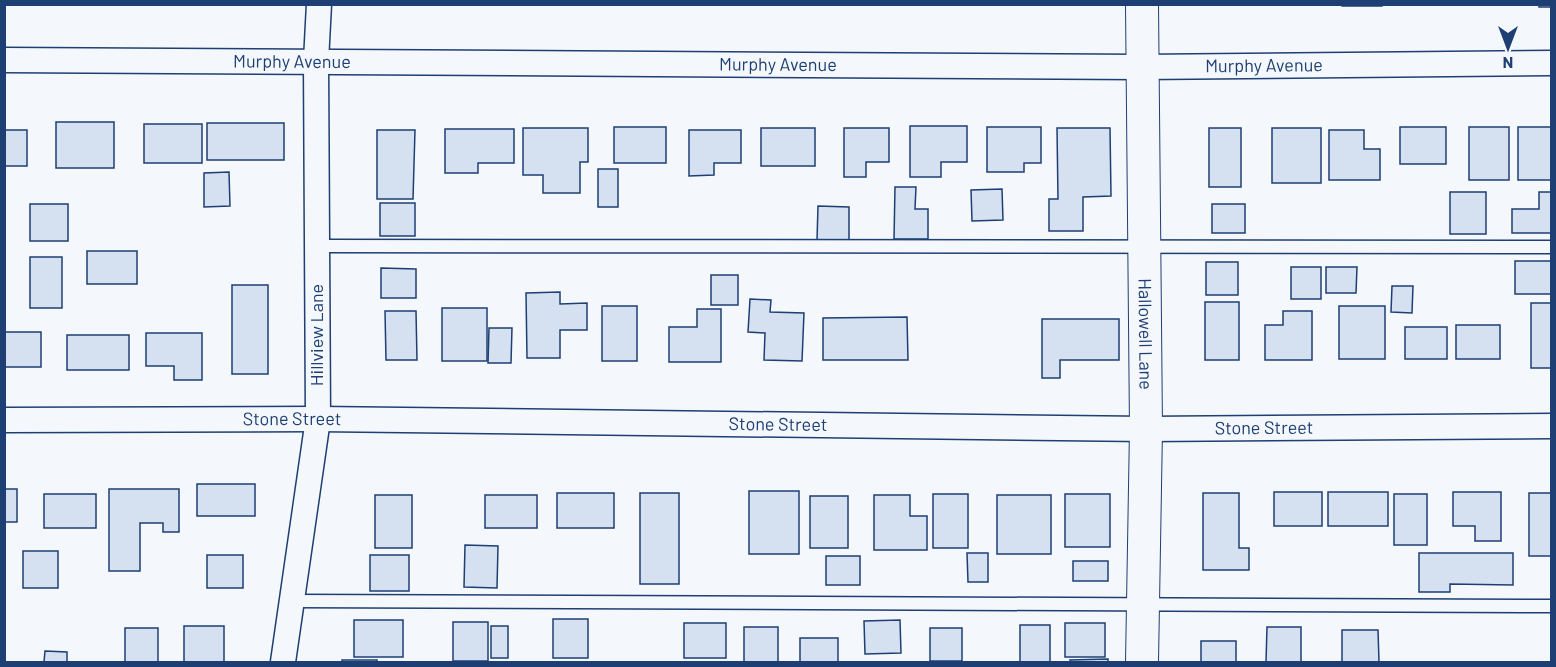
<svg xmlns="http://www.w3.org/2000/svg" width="1556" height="667" viewBox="0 0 1556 667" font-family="Barlow,sans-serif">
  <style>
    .building { fill: #d5e0f0; stroke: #1d3f73; stroke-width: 1.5 }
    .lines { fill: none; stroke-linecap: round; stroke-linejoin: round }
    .service-casing { stroke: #1d3f73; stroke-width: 15 }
    .minor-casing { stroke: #1d3f73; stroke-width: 27 }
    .tertiary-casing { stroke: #1d3f73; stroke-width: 34 }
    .service { stroke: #f4f7fb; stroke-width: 12 }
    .minor { stroke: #f4f7fb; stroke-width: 24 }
    .tertiary { stroke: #f4f7fb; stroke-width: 32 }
    .labels { text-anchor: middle; stroke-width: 4.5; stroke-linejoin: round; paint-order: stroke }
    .street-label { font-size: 18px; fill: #1d3f73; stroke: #f4f7fb }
  </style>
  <rect width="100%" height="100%" fill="#f4f7fb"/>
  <g class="building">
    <rect x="1342" y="4" width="40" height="2"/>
    <rect x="1539" y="4" width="13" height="3"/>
    <rect x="56" y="122" width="58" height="46"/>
    <rect x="207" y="123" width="77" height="37"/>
    <rect x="144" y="124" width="58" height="39"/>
    <path d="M910 126H967V162H941V177H910Z"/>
    <rect x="614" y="127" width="52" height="36"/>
    <path d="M987 127H1041V163H1024V172H987Z"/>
    <rect x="1400" y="127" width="46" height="37"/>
    <rect x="1469" y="127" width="40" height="53"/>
    <rect x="1518" y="127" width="34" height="53"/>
    <path d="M523 128H588V162H580V193H543V175H523Z"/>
    <rect x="761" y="128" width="54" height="38"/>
    <path d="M844 128H889V162H866V177H844Z"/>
    <path d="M1057 128H1110L1111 196 1083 197V231H1049V199H1058Z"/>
    <rect x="1209" y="128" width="32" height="59"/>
    <rect x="1272" y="128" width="49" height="55"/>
    <path d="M445 129H514V163H478V173H445Z"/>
    <rect x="4" y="130" width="23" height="36"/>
    <path d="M377 130H415L413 199H377Z"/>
    <path d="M689 130H741V163H714V175L689 176Z"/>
    <path d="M1329 130H1364V149H1380V180H1329Z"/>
    <rect x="598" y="169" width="20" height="38"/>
    <path d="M229 172 230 206 204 207V173Z"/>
    <path d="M895 187H916L915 209H928V239H894Z"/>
    <path d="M1002 189 1003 220 972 221 971 190Z"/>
    <rect x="1450" y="192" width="36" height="42"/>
    <path d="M1539 192H1552V233H1512V209H1539Z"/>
    <rect x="380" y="203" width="35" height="33"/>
    <rect x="30" y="204" width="38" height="37"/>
    <rect x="1212" y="204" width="33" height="29"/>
    <path d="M818 206 849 207V240H817Z"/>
    <rect x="87" y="251" width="50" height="33"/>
    <rect x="30" y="257" width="32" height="51"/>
    <rect x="1515" y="261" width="37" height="33"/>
    <rect x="1206" y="262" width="32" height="33"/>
    <rect x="1291" y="267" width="30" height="32"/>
    <path d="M1326 267H1357L1356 293H1326Z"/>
    <path d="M381 268 416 269V298H381Z"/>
    <rect x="711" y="275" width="27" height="30"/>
    <rect x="232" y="285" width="36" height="89"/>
    <path d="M1392 286H1413L1412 313 1391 312Z"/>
    <path d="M560 292V304L587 303V330H560V358H527L526 293Z"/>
    <path d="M750 299 771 300 770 312 804 313 802 361 764 360 765 333 748 332Z"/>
    <rect x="1205" y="302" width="34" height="58"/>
    <rect x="1531" y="303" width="21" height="65"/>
    <rect x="602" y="306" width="35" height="55"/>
    <rect x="1339" y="306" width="46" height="53"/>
    <rect x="442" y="308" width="45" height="53"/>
    <path d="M697 309H721V362H669V327H697Z"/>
    <path d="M385 311H416L417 360H386Z"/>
    <path d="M1283 311H1312V360H1265V325H1283Z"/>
    <path d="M907 317 908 360H823V318Z"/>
    <path d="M1042 319H1119V360H1060V378H1042Z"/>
    <rect x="1456" y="325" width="44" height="34"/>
    <rect x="1405" y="327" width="42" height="32"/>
    <path d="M489 328H512L511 363H488Z"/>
    <rect x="4" y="332" width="37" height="35"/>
    <path d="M146 333H202V380H174V366H146Z"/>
    <rect x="67" y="335" width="62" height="35"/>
    <rect x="197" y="484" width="58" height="32"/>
    <rect x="4" y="489" width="13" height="33"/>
    <path d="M109 489H179V532H163V523H140V571H109Z"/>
    <rect x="749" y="491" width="50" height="63"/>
    <rect x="1274" y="492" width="48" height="34"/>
    <rect x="1328" y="492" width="60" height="34"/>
    <path d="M1453 492H1501V541H1475V526H1453Z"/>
    <rect x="557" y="493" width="57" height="35"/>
    <rect x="640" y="493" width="39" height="91"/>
    <path d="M1203 493H1239V548H1249V570H1203Z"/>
    <rect x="1529" y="493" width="23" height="63"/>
    <rect x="44" y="494" width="52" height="34"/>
    <rect x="933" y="494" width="35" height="54"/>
    <rect x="1065" y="494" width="45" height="53"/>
    <rect x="1394" y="494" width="33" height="51"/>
    <rect x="375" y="495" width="37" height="53"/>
    <rect x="485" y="495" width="52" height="33"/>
    <path d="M874 495H910V516H927V550H874Z"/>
    <rect x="997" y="495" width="54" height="59"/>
    <rect x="810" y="496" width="38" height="52"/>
    <path d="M465 545 498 546 497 588 464 587Z"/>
    <rect x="23" y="551" width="35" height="37"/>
    <path d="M967 553H988V582H968Z"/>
    <path d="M1419 553H1513V585L1450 584V592H1419Z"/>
    <rect x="207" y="555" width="36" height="33"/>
    <rect x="370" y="555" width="39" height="36"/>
    <rect x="826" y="556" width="34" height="29"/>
    <rect x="1073" y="561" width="35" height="20"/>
    <rect x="553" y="619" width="35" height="39"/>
    <rect x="354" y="620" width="49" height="37"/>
    <path d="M900 620 901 653 865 654 864 621Z"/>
    <rect x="453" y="622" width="35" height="39"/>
    <rect x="684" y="623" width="42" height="35"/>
    <rect x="1065" y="623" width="40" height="34"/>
    <rect x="1020" y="625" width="30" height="37"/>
    <rect x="184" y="626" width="40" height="36"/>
    <rect x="491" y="626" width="17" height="32"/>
    <rect x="744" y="627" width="34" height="35"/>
    <path d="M1267 627H1301V662H1266Z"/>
    <rect x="125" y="628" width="33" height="34"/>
    <rect x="930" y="628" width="32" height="33"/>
    <path d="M1342 630H1378L1379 662H1342Z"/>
    <rect x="800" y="638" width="38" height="24"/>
    <rect x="1201" y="641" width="35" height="21"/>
    <path d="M45 651 67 652V662H44Z"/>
    <path d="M1108 659V662H1071L1070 660Z"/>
    <rect x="342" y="660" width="35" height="2"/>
  </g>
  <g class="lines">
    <defs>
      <g id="service">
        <path d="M317 246 1552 247"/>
        <path d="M292 601 1552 606"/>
      </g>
      <g id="minor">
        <path id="s1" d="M4 60 1141 67 1552 63"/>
        <path id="s2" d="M4 420 318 419 1146 429 1552 426"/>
        <path d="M283 662 318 419 316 61 319 4"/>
      </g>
      <g id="tertiary">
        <path id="s3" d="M1142 4 1146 429 1142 662"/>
      </g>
    </defs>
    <use href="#service" class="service-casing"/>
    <use href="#minor" class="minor-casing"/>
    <use href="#tertiary" class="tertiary-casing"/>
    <use href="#service" class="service"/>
    <use href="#minor" class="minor"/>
    <use href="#tertiary" class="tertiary"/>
  </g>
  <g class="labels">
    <g class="street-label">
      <text dy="6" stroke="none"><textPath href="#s1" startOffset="288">Murphy Avenue</textPath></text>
      <text dy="6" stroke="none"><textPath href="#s1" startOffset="774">Murphy Avenue</textPath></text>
      <text dy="6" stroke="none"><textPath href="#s1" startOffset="1260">Murphy Avenue</textPath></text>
      <text dy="6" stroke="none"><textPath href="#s3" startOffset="330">Hallowell Lane</textPath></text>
      <text transform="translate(317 335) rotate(-90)" y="6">Hillview Lane</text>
      <text dy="6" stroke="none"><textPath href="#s2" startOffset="288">Stone Street</textPath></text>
      <text dy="6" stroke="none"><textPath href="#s2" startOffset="774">Stone Street</textPath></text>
      <text dy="6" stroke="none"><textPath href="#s2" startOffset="1260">Stone Street</textPath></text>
    </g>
  </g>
  <rect width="1556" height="667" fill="none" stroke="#1d3f73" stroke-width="12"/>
  <g transform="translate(1508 48) rotate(180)" stroke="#f4f7fb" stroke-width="4.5" paint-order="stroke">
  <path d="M0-4.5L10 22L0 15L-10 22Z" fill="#1d3f73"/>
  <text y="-9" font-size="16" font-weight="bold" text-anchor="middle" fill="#1d3f73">N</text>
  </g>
</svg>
